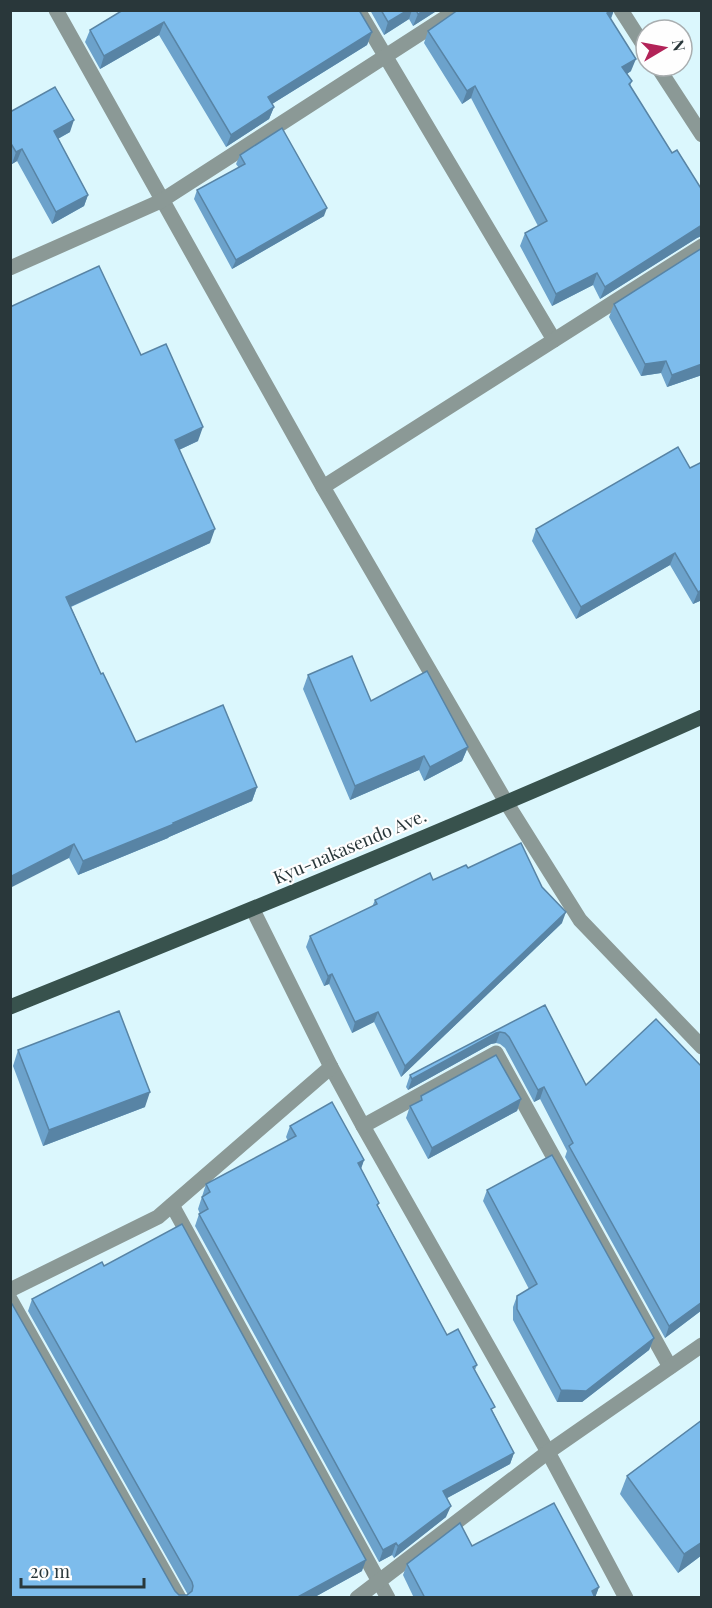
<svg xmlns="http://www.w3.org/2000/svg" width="712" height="1608" viewBox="0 0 712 1608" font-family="'Playfair Display',serif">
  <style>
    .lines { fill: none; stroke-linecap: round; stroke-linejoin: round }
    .minor { stroke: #8b9996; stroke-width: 15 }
    .major { stroke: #38524d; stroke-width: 15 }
    .wall { fill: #6ca2cb }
    .shaded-wall { fill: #5884a5 }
    .building { fill: #7dbcec; stroke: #5884a5; stroke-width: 1.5 }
    .labels { text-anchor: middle; stroke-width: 4.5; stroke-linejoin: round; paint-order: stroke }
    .street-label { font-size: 18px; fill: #29373a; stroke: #fefefe }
  </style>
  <rect width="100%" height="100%" fill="#dbf7fd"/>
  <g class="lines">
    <g class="minor">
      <path d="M56 10 323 487 506 802 580 920 702 1047"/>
      <path d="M358 10 554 340"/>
      <path d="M621 10 646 49"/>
      <path d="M657 66 702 135"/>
      <path d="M10 268 161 201 457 10"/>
      <path d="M323 487 702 246"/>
      <path d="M253 910 331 1067 363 1126 548 1452 626 1598"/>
      <path d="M363 1126 496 1053 670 1367"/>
      <path d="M172 1205 388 1598"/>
      <path d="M10 1290 158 1217 331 1067"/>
      <path d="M10 1299 179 1598"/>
      <path d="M357 1598 548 1452 702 1345"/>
    </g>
    <path class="major" d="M10 1007C242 914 474 819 702 717"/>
  </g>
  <g class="wall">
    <path d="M123 10 372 32 367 45 272 104 274 107 269 119 226 147 159 35 100 69 85 42 90 30Z"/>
    <path d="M370 10H438L413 26 409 19 384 35Z"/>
    <path d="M458 10H614L611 19 631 71 627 74 632 81 630 86 672 153 702 190V236L697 238 600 299 593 285 552 306 520 246 525 233 538 226 471 98 462 104 424 43 428 31Z"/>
    <path d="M10 112 70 132 58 139 88 195 84 206 52 224 17 161 12 164 10 161Z"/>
    <path d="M240 155 324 216 232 269 194 199 197 190 239 168 236 164Z"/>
    <path d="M702 248V375L667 387 661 373 641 376 609 317 614 304Z"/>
    <path d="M10 307 141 355 198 441 179 450 210 543 71 607 101 674 136 742 257 787 252 801 169 837 168 838 78 875 69 858Z"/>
    <path d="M702 462V600L693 604 670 565 576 619 532 541 536 529 690 468Z"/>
    <path d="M308 675 371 701 468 747 462 761 424 781 419 770 350 800 303 689Z"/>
    <path d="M468 868 562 923 401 1077 374 1022 352 1033 329 984 324 986 306 947 310 936 372 907 375 900Z"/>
    <path d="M545 1005 586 1085 702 1067V1310L665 1338 565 1157 567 1151 540 1099 534 1102 505 1048 500 1044 496 1043 491 1044 408 1090 406 1087 410 1075Z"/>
    <path d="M18 1050 145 1107 43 1146 13 1066Z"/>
    <path d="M421 1096 521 1099 517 1111 428 1159 406 1118 410 1106 419 1102Z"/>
    <path d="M290 1126 364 1160 361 1169 378 1206 447 1335 477 1365 475 1370 493 1412 514 1453 510 1464 447 1498 446 1517 394 1558 392 1555 379 1562 195 1226 199 1214H200L198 1209 206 1184 288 1141 286 1137Z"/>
    <path d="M487 1190 654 1338 649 1350 582 1402H557L513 1320V1307L517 1296 529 1289 483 1201Z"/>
    <path d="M104 1266 362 1571 313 1598H10L175 1591 179 1595H188L28 1311 32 1299Z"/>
    <path d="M702 1420V1555L678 1573 620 1494 627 1476Z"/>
    <path d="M472 1546 599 1587 595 1597 414 1598 403 1575 407 1564Z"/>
  </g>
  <g class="shaded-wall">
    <path d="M408 10H412L409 19 384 35 388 22Z"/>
    <path d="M424 10H438L413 26 418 14Z"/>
    <path d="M610 10H614L610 20 607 13Z"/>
    <path d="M164 22 159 35 100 69 104 56Z"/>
    <path d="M372 32 367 45 264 109 268 97Z"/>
    <path d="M636 59 631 71 618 80 622 67Z"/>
    <path d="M475 86 471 98 462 104 467 91Z"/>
    <path d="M274 107 269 119 226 147 231 135Z"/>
    <path d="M74 120 70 132 50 143 54 131Z"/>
    <path d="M22 149 17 161 12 164 16 152Z"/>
    <path d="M88 195 84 206 52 224 56 212Z"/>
    <path d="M327 208 324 216 232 269 236 260Z"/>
    <path d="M702 225 701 236 697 238 600 299 605 287Z"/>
    <path d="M597 273 593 285 552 306 556 294Z"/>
    <path d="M666 361 661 373 641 376 645 364Z"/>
    <path d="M702 364V375L667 387 672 375Z"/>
    <path d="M203 427 198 441 170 454 175 440Z"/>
    <path d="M215 529 210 543 61 611 66 597Z"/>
    <path d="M675 553 670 565 576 619 581 607Z"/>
    <path d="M702 590V600L693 604 698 592Z"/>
    <path d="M468 747 462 761 424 781 430 767Z"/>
    <path d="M424 756 419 770 350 800 355 786Z"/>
    <path d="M257 787 252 801 169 837 168 838 78 875 83 861Z"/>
    <path d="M74 844 69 858 10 888V877Z"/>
    <path d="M566 912 562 923 401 1077 405 1066Z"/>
    <path d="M332 974 329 984 324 986 328 976Z"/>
    <path d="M378 1012 374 1022 352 1033 355 1022Z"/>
    <path d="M500 1032 496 1043 491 1044 408 1090 412 1079 496 1033Z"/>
    <path d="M544 1087 540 1099 534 1102 538 1090Z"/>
    <path d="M150 1092 145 1107 43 1146 49 1130Z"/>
    <path d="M521 1099 517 1111 428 1159 432 1148Z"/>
    <path d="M364 1160 360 1171 358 1163Z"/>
    <path d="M702 1302V1310L665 1338 669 1326Z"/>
    <path d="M654 1338 649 1350 582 1402H557L561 1390Z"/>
    <path d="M514 1453 510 1464 438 1503 443 1491Z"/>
    <path d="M451 1506 446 1517 394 1558 398 1546Z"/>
    <path d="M702 1542V1555L678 1573 684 1554Z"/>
    <path d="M396 1543 392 1555 379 1562 383 1550Z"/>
    <path d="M366 1560 362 1571 313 1598H296Z"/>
    <path d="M599 1587 595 1598 592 1591Z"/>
  </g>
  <g class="building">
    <path d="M123 10H359L372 32 268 97 274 107 231 135 164 22 104 56 90 30Z"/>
    <path d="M381 10H408L388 22Z"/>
    <path d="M416 10H424L418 14Z"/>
    <path d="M458 10H610L607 13 636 59 622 67 632 81 629 84 672 153 677 150 702 190V225L605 287 597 273 556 294 525 233 547 221 475 86 467 91 428 31Z"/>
    <path d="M55 87 74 120 54 131 88 195 56 212 22 149 16 152 10 142V112Z"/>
    <path d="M282 128 327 208 236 260 197 190 245 164 240 155Z"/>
    <path d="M702 248V364L672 375 666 361 645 364 614 304Z"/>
    <path d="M99 266 141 355 166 344 203 427 175 440 215 529 66 597 101 674 103 673 136 742 223 705 257 787 173 823 174 824 83 861 74 844 10 877V307Z"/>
    <path d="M678 447 690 468 702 462V590L698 592 675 553 581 607 536 529Z"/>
    <path d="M352 656 371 701 427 671 468 747 430 767 424 756 355 786 308 675Z"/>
    <path d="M521 843 542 887 566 912 405 1066 378 1012 355 1022 332 974 328 976 310 936 377 904 375 900 430 873 433 880 466 865 468 868Z"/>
    <path d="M545 1005 586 1085 656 1019 702 1067V1302L669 1326 569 1146 573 1143 544 1087 538 1090 509 1037 505 1033 500 1032 496 1033 412 1079 410 1075Z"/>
    <path d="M119 1011 150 1092 49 1130 18 1050Z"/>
    <path d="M496 1055 521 1099 432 1148 410 1106 422 1100 421 1096Z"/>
    <path d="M332 1102 364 1160 358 1163 379 1203 377 1205 447 1335 458 1329 477 1365 473 1367 495 1407 491 1409 514 1453 443 1491 451 1506 398 1546 396 1543 383 1550 199 1214 208 1209 202 1197 210 1192 206 1184 296 1136 290 1126Z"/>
    <path d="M552 1155 654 1338 586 1391 561 1390 517 1309V1296L537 1284 487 1190Z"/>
    <path d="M182 1224 366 1560 296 1598H10V1305L12 1304 175 1591 179 1595H187L192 1591 193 1586 192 1582 32 1299 102 1262 104 1266Z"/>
    <path d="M702 1420V1542L684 1554 627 1476Z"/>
    <path d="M554 1503 599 1587 592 1591 595 1598H425L407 1564 460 1523 472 1546Z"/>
  </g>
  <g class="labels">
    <g class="street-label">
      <text transform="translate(350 847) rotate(-23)" y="6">Kyu-nakasendo Ave.</text>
    </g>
  </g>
  <rect width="712" height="1608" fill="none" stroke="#29373a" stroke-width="24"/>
  <g transform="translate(664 48) rotate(80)"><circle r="28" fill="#fefefe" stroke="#a9aeb0" stroke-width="1.5"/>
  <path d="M0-4.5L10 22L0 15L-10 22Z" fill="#b22358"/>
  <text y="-9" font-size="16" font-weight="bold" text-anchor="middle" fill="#29373a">N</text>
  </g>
  <path d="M21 1578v9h123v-9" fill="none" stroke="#29373a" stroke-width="3"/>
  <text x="30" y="1578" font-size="18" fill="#29373a" stroke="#fefefe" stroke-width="4.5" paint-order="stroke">20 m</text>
</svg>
